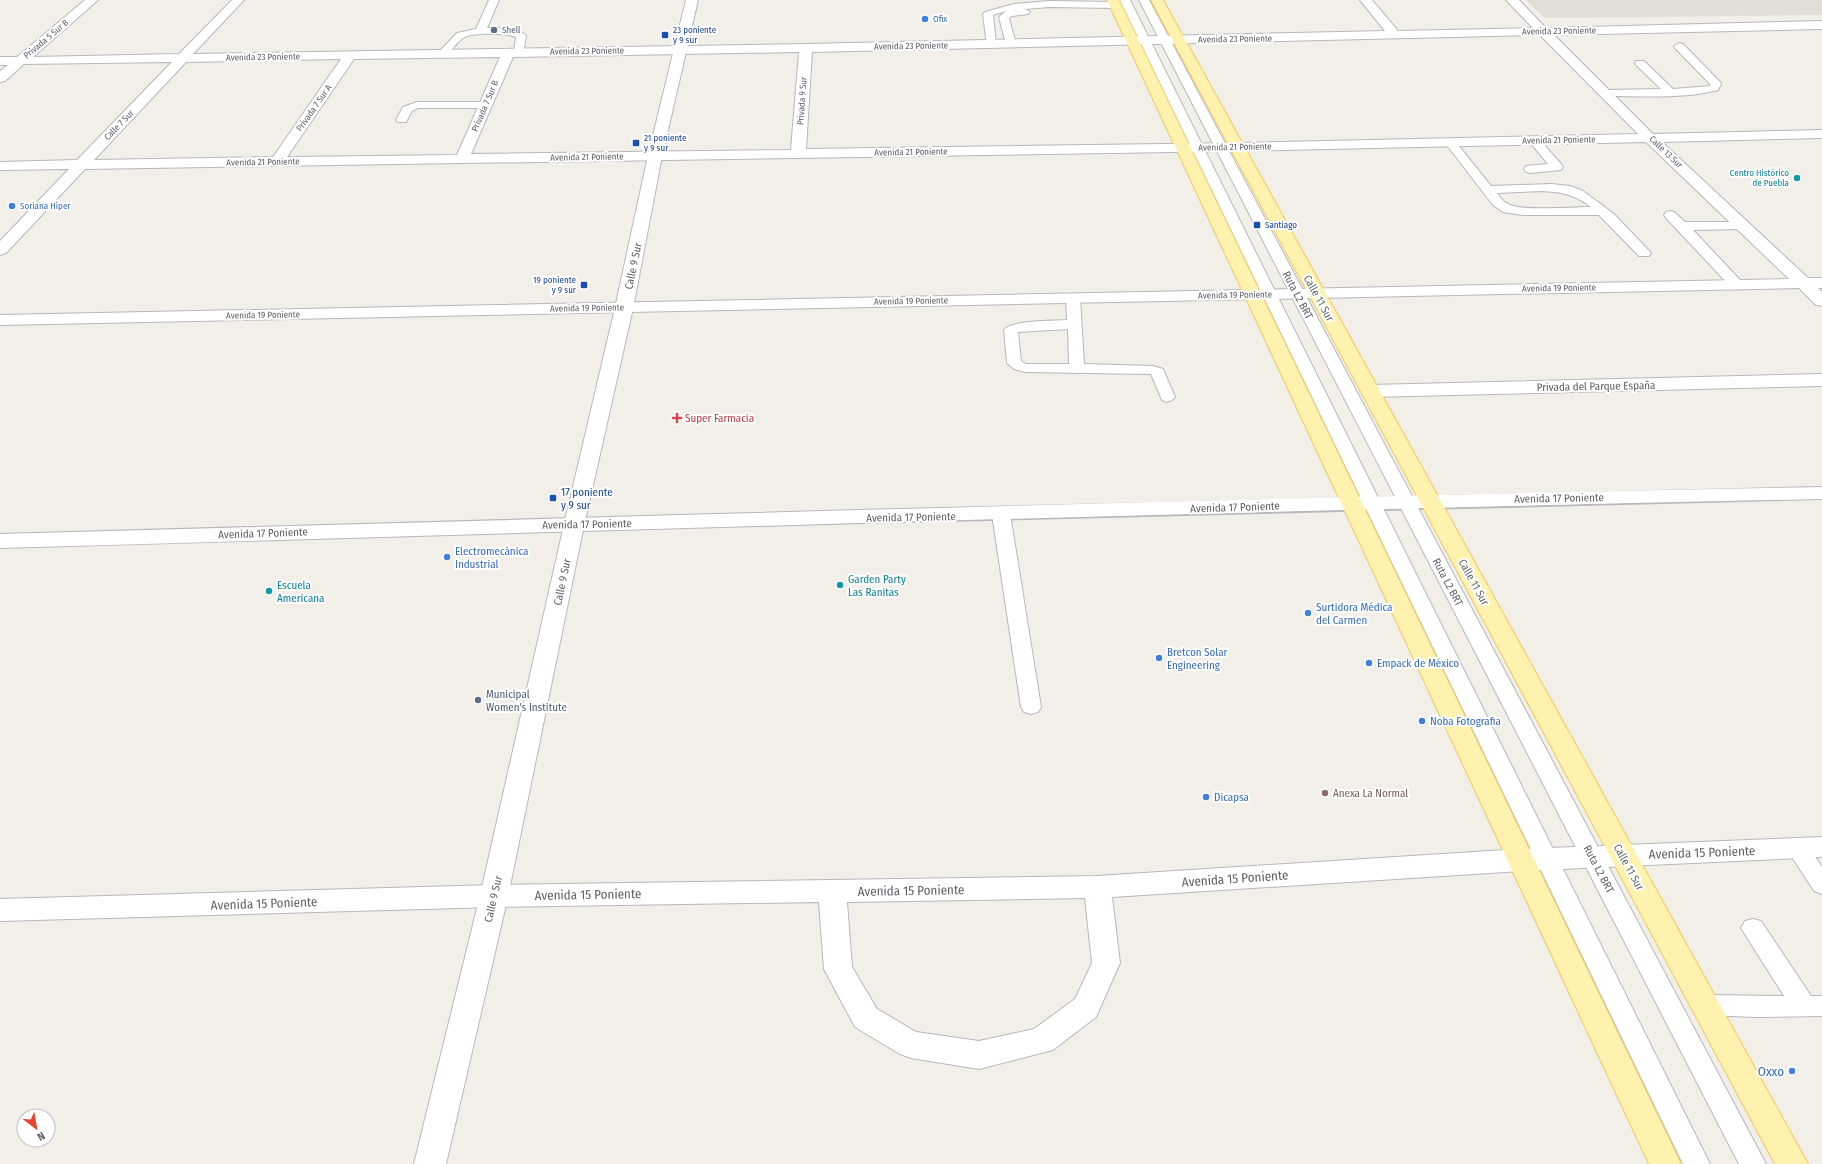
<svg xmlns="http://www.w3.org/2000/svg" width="1822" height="1164" viewBox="0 0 1822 1164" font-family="'Fira Sans Condensed',sans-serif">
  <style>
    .education { fill: #e1ded6 }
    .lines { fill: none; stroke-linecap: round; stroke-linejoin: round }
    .lane-casing { stroke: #b5b8bc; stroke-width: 2 }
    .street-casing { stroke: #b5b8bc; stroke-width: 2 }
    .secondary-casing { stroke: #b6babf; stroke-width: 2 }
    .primary-casing { stroke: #f2c960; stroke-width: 2 }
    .lane { fill: #fff; fill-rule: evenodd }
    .street { fill: #fff; fill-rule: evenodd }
    .secondary { fill: #fff; fill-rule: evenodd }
    .primary { fill: #fff2af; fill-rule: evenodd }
    .shop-dot { fill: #3f7fe0; stroke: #fff; stroke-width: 1.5 }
    .service-dot { fill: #5c6f8a; stroke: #fff; stroke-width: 1.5 }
    .transit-dot { fill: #1a4fb4; stroke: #fff; stroke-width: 1.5 }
    .culture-dot { fill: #0f9aa8; stroke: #fff; stroke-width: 1.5 }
    .health-dot { fill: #e0444e; stroke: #fff; stroke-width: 1.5 }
    .education-dot { fill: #8d6e63; stroke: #fff; stroke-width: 1.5 }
    .labels { text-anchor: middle; stroke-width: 4; stroke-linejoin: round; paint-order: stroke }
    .far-shop-label { font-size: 9px; fill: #366cbe; stroke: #fff; text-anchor: start }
    .far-service-label { font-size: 9px; fill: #4e5e75; stroke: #fff; text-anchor: start }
    .far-transit-label { font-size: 9px; fill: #164399; stroke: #fff; text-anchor: start }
    .far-street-label { font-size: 9px; fill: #5f6368; stroke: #fff }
    .far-culture-label { font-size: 9px; fill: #0d838f; stroke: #fff; text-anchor: end }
    .street-label { font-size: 11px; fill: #5f6368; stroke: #fff }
    .health-label { font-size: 11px; fill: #be3a42; stroke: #fff; text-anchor: start }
    .transit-label { font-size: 11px; fill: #164399; stroke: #fff; text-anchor: start }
    .shop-label { font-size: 11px; fill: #366cbe; stroke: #fff; text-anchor: start }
    .culture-label { font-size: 11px; fill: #0d838f; stroke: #fff; text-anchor: start }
    .service-label { font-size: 11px; fill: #4e5e75; stroke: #fff; text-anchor: start }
    .education-label { font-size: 11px; fill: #785e54; stroke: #fff; text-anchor: start }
    .near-street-label { font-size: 13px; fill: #5f6368; stroke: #fff }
    .near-shop-label { font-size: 13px; fill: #366cbe; stroke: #fff; text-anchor: end }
  </style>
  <rect width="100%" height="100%" fill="#f1efe8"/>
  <path class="education" d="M1526 0H1822V15L1545 18Z"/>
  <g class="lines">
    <defs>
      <g id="lane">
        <path d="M489 0H499L487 28C498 28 518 26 526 36L523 55 519 56 514 53 516 37C507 33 472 32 463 38 457 42 452 50 447 56H439L438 54 439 52 457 33 476 29Z"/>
        <path d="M1120 0H1130L1710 1164H1683Z"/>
        <path d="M1139 0H1149L1766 1164H1739Z"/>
        <path d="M1049 1 1115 2 1120 5 1115 8 1049 7 1012 10 1025 9 1030 12 1028 14 1012 16 1009 18 1016 44 1011 47 1006 44 999 17 1006 11 993 15 996 44 991 47 987 46 983 14 985 12 1014 4Z"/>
        <path d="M1679 43 1683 44 1720 82 1721 84 1718 90C1686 99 1640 96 1607 96L1602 93 1607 90 1661 89 1636 65 1635 63 1636 61H1644L1673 89 1710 86V84L1675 48 1674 46Z"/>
        <path d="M417 102H486L492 105 486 108H418L412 111 406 122H398L396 120 403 107Z"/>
        <path d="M1534 137 1538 138 1561 164 1563 167 1561 170 1530 173 1526 172 1524 169 1526 166 1548 164 1528 140Z"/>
        <path d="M1450 139 1454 140 1491 186 1551 184 1570 186 1583 191 1614 214 1651 253 1649 256H1639L1599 215H1523L1503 212 1493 205 1446 144 1444 142 1446 140ZM1541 191C1561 192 1574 194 1591 207 1574 207 1523 211 1510 205 1505 203 1500 198 1497 193Z"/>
        <path d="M1670 211 1674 212 1685 222H1748L1749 225 1748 228 1743 229 1693 230 1741 281 1743 284 1741 287H1731L1666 218 1664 215 1666 212Z"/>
        <path d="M1073 294 1078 295 1080 298 1084 364 1153 366 1163 369 1175 397 1172 400 1167 402 1162 400 1151 374 1025 372 1014 369 1007 363 1004 330C1011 320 1054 321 1067 320L1066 298 1068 295ZM1068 329 1069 364H1026L1021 361 1018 332Z"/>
        <path d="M1001 509 1007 510 1010 514 1041 707 1038 712 1031 714 1024 712 1021 707 992 514 995 510Z"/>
        <path d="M1797 839 1805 842 1822 867V894L1814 891 1786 848 1789 842Z"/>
        <path d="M1753 919 1761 921 1811 996H1822V1016L1755 1017 1706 1015 1697 1012 1694 1005 1697 998 1706 995 1784 996 1741 928 1745 921Z"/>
      </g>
      <g id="street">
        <path d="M85 0H98L33 57 179 54 232 0H244L193 54 806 44 1385 31 1360 0H1372L1398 31 1533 28 1506 0H1519L1546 28 1822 21V29L1554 35 1653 134 1822 130V138L1662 142 1808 278H1822V288H1818L1822 292V306L1816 305 1799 288 0 325V315L1789 279 1646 142 1238 151 85 169 6 253 0 255V241L69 169 0 170V162L77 160 172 62 24 64 5 81 0 82V71L8 65H0V57H17ZM1540 35 1638 134 1238 143 806 149 812 52ZM799 52 791 150 471 154 513 57ZM500 57 457 155 287 157 354 59ZM341 59 273 157 94 160 186 62Z"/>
        <path d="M1822 374V386L1370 397 1363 395 1361 391 1363 387 1370 385Z"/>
        <path d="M1822 487V499C1215 511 607 531 0 548V534C607 518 1215 498 1822 487Z"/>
        <path d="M1822 837V857L1521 871 1112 897 1120 963 1096 1017 1053 1050 979 1069 911 1058 900 1054 855 1027 824 969 819 902 494 907 0 921V899L494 885 1097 876 1521 849ZM1085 898 1092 963 1075 999 1034 1029 979 1041 916 1032 877 1009 852 967 847 902Z"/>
      </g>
      <path id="secondary" d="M686 0H698L662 156 633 308 584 525 508 896 446 1164H414L480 896 564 525 615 308 648 156Z"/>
      <g id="primary">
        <path d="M1107 0H1119L1681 1164H1649Z"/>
        <path d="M1151 0H1163L1808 1164H1775Z"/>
      </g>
    </defs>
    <use href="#lane" class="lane-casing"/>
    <use href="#street" class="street-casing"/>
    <use href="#secondary" class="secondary-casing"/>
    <use href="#primary" class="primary-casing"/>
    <use href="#lane" class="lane"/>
    <use href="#street" class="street"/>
    <use href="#secondary" class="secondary"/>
    <use href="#primary" class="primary"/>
  </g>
  <g class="shop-dot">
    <circle cx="925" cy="19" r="4"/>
    <circle cx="12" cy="206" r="4"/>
    <circle cx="447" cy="557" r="4"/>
    <circle cx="1308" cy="613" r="4"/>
    <circle cx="1159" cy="658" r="4"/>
    <circle cx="1369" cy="663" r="4"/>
    <circle cx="1422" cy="721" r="4"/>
    <circle cx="1206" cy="797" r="4"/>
    <circle cx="1792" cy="1071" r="4"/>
  </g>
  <g class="service-dot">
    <circle cx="494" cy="30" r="4"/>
    <circle cx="478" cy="700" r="4"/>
  </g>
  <g class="transit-dot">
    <rect x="661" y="31" width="8" height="8" rx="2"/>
    <rect x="632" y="139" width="8" height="8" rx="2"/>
    <rect x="1253" y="221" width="8" height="8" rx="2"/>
    <rect x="580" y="281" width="8" height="8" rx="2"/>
    <rect x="549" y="494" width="8" height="8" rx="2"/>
  </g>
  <g class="culture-dot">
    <circle cx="1797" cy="178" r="4"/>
    <circle cx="840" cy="585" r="4"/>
    <circle cx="269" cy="591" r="4"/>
  </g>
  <path class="health-dot" d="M675 412h4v4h4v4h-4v4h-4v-4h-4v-4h4z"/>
  <circle class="education-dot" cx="1325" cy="793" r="4"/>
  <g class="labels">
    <g class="far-shop-label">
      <text x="933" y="22">Ofix</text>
      <text x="20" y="209">Soriana Híper</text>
    </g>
    <g class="far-service-label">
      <text x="502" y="33">Shell</text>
    </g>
    <g class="far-transit-label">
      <text x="673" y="33">23 poniente<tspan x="673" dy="10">y 9 sur</tspan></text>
      <text x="644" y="141">21 poniente<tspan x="644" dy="10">y 9 sur</tspan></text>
      <text x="1265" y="228">Santiago</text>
      <text x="576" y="283" text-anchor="end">19 poniente<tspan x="576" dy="10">y 9 sur</tspan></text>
    </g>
    <g class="far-street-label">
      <text transform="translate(1559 31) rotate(-1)" y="3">Avenida 23 Poniente</text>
      <text transform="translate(46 39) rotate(-40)" y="3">Privada 5 Sur B</text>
      <text transform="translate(1235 39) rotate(-1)" y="3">Avenida 23 Poniente</text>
      <text transform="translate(911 46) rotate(-1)" y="3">Avenida 23 Poniente</text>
      <text transform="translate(587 51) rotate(-1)" y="3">Avenida 23 Poniente</text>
      <text transform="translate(263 57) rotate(-1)" y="3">Avenida 23 Poniente</text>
      <text transform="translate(802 101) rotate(-86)" y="3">Privada 9 Sur</text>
      <text transform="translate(485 106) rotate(-67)" y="3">Privada 7 Sur B</text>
      <text transform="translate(314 108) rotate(-55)" y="3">Privada 7 Sur A</text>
      <text transform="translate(119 125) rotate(-46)" y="3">Calle 7 Sur</text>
      <text transform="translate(1559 140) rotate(-1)" y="3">Avenida 21 Poniente</text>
      <text transform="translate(1235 147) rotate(-1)" y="3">Avenida 21 Poniente</text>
      <text transform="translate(911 152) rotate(-1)" y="3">Avenida 21 Poniente</text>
      <text transform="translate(1666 152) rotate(44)" y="3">Calle 13 Sur</text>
      <text transform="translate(587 157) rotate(-1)" y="3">Avenida 21 Poniente</text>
      <text transform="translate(263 162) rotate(-1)" y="3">Avenida 21 Poniente</text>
      <text transform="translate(1559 288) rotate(-1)" y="3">Avenida 19 Poniente</text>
      <text transform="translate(1235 295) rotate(-1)" y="3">Avenida 19 Poniente</text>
      <text transform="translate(911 301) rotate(-1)" y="3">Avenida 19 Poniente</text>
      <text transform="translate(587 308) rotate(-1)" y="3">Avenida 19 Poniente</text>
      <text transform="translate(263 315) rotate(-1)" y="3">Avenida 19 Poniente</text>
    </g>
    <g class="far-culture-label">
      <text x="1789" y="176">Centro Histórico<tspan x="1789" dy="10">de Puebla</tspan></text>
    </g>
    <g class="street-label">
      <text transform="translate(633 266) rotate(-78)" y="4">Calle 9 Sur</text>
      <text transform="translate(1298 295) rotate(62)" y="4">Ruta L2 BRT</text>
      <text transform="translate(1319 298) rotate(61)" y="4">Calle 11 Sur</text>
      <text transform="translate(1596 386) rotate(-1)" y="4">Privada del Parque España</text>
      <text transform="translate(1559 498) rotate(-1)" y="4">Avenida 17 Poniente</text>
      <text transform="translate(1235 507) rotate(-2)" y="4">Avenida 17 Poniente</text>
      <text transform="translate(911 517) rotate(-1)" y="4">Avenida 17 Poniente</text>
      <text transform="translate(587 524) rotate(-1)" y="4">Avenida 17 Poniente</text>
      <text transform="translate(263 533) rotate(-2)" y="4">Avenida 17 Poniente</text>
      <text transform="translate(562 582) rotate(-78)" y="4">Calle 9 Sur</text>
      <text transform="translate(1448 582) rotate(62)" y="4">Ruta L2 BRT</text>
      <text transform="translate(1474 582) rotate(61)" y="4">Calle 11 Sur</text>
      <text transform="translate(1629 867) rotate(61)" y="4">Calle 11 Sur</text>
      <text transform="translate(1599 869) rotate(62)" y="4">Ruta L2 BRT</text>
      <text transform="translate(493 899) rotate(-77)" y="4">Calle 9 Sur</text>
    </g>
    <g class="health-label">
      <text x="685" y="422">Super Farmacia</text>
    </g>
    <g class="transit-label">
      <text x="561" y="496">17 poniente<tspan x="561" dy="13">y 9 sur</tspan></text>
    </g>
    <g class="shop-label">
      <text x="455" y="555">Electromecánica<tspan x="455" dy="13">Industrial</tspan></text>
      <text x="1316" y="611">Surtidora Médica<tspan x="1316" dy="13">del Carmen</tspan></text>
      <text x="1167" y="656">Bretcon Solar<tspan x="1167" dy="13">Engineering</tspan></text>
      <text x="1377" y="667">Empack de México</text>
      <text x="1430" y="725">Noba Fotografia</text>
      <text x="1214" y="801">Dicapsa</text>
    </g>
    <g class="culture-label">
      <text x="848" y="583">Garden Party<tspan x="848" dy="13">Las Ranitas</tspan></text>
      <text x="277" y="589">Escuela<tspan x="277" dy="13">Americana</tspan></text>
    </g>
    <g class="service-label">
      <text x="486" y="698">Municipal<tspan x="486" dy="13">Women's Institute</tspan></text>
    </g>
    <g class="education-label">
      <text x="1333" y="797">Anexa La Normal</text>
    </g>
    <g class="near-street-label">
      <text transform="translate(1702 852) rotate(-2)" y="5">Avenida 15 Poniente</text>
      <text transform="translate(1235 878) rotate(-4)" y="5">Avenida 15 Poniente</text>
      <text transform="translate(911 890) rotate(-1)" y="5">Avenida 15 Poniente</text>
      <text transform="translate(588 894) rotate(-1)" y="5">Avenida 15 Poniente</text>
      <text transform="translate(264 903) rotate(-2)" y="5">Avenida 15 Poniente</text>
    </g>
    <g class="near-shop-label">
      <text x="1784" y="1076">Oxxo</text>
    </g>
  </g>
  <g transform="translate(36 1128) rotate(149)"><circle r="19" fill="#ffffff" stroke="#bfc1c3"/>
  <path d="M0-3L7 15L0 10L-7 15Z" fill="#ea4335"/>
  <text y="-6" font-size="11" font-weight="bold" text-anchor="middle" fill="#5f6368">N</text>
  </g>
</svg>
